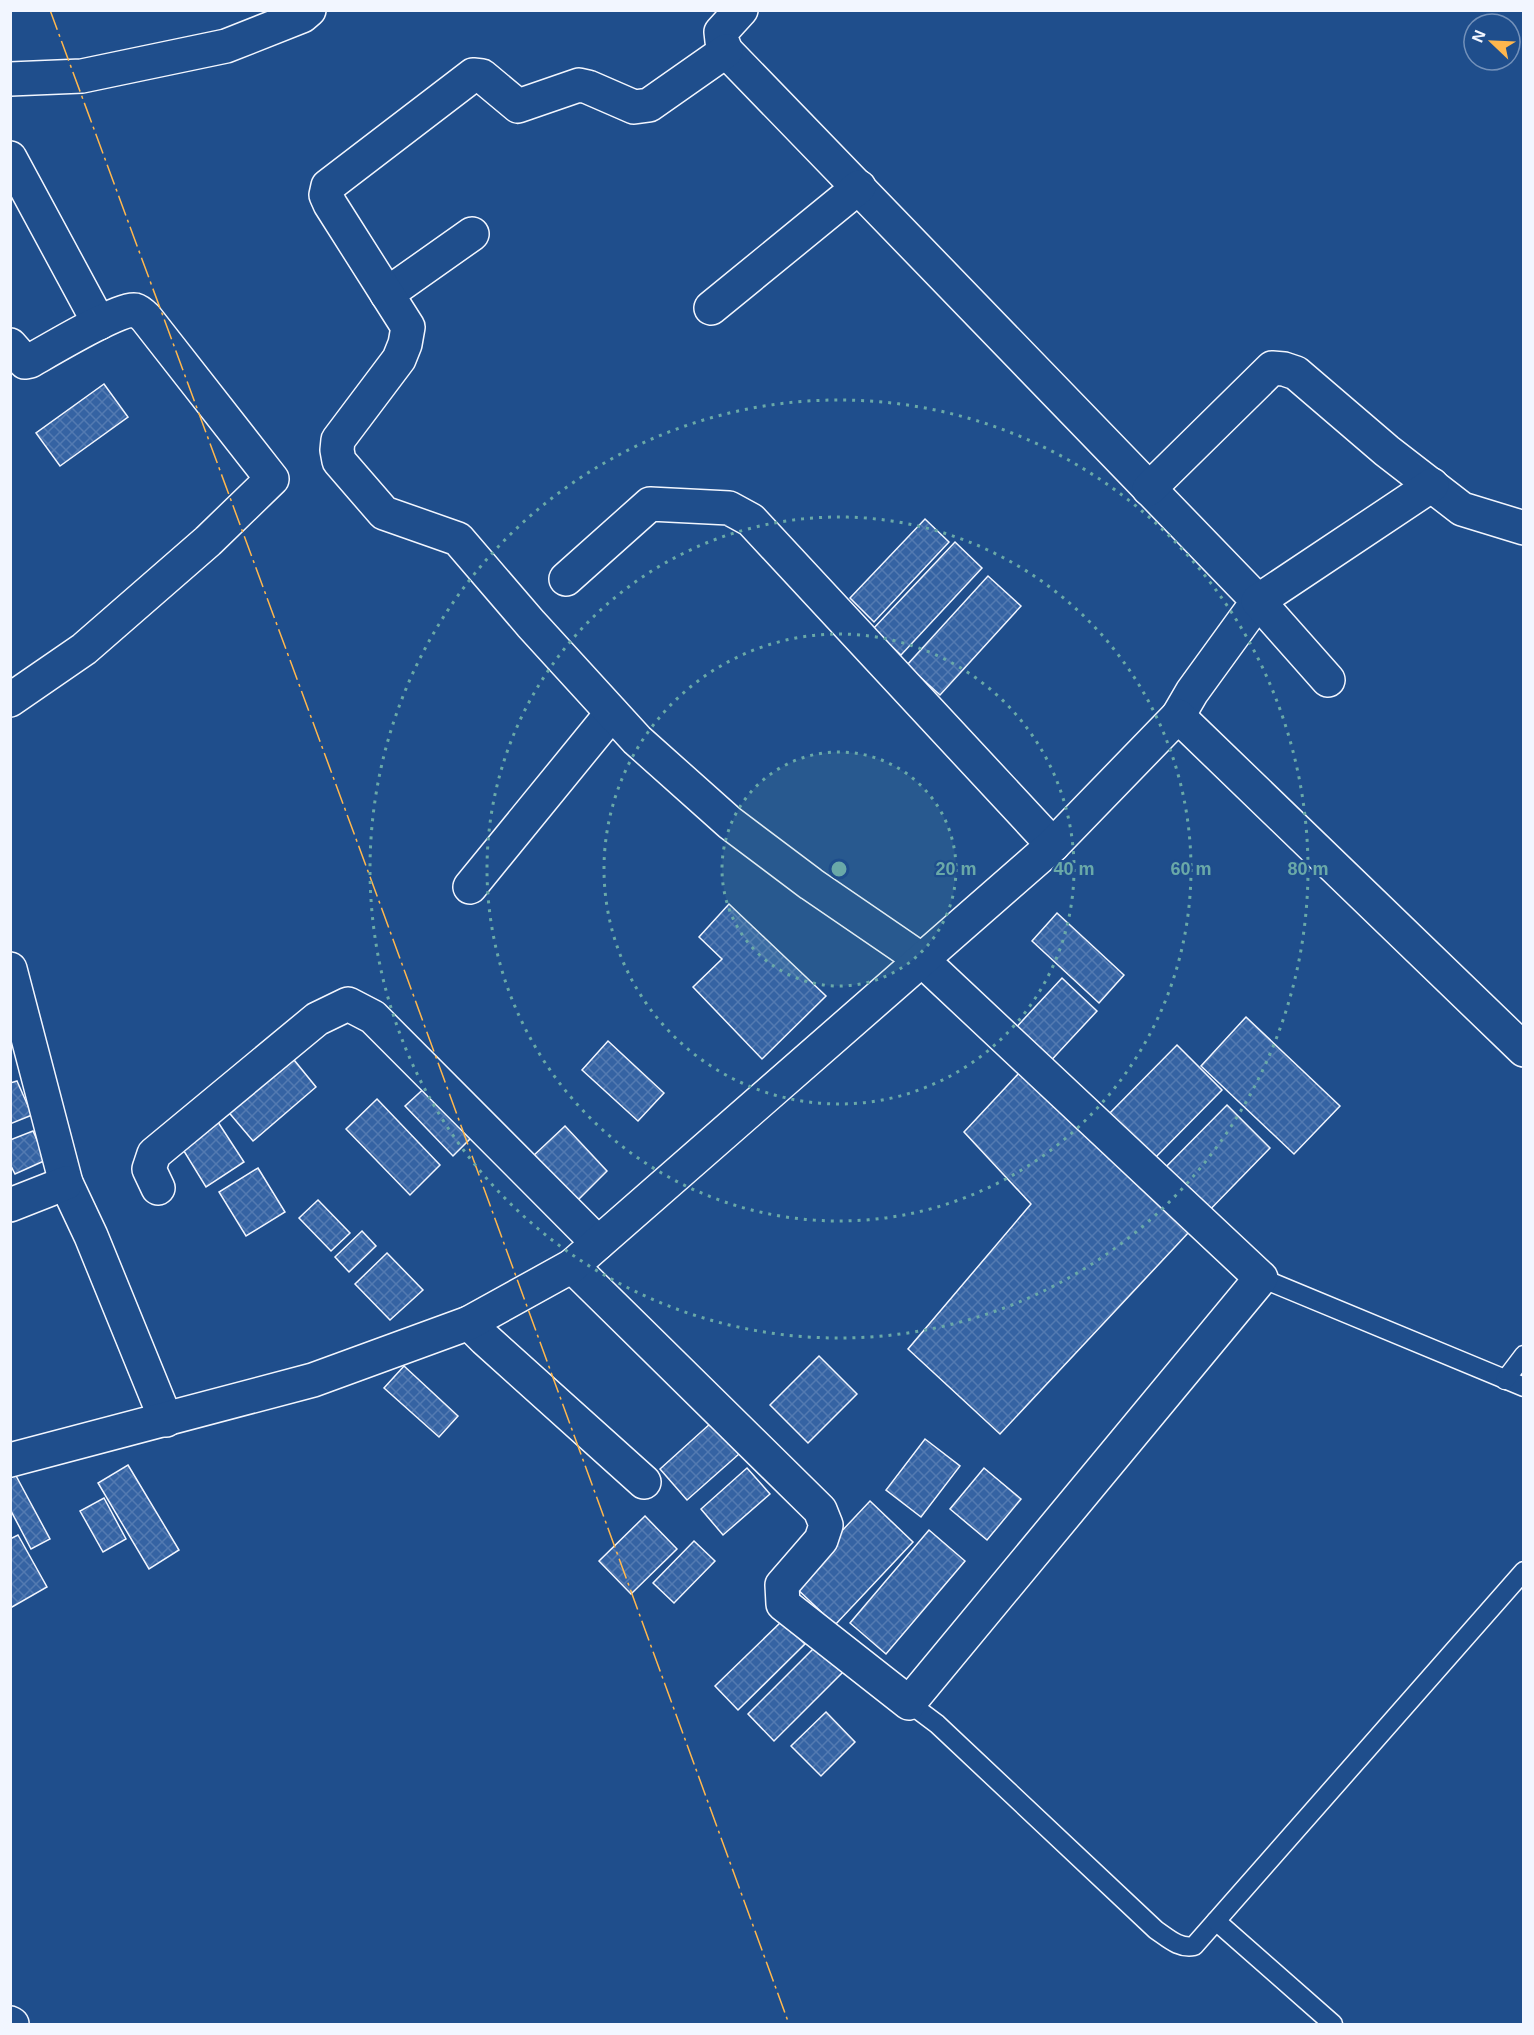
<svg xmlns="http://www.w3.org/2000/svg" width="1534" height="2035" viewBox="0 0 1534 2035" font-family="Helvetica,sans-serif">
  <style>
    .building { fill: url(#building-cross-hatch); stroke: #f2f6ff; stroke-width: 1.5 }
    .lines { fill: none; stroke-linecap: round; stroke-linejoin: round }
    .service-casing { stroke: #f2f6ff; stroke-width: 21 }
    .minor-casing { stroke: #f2f6ff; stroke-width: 36 }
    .service { stroke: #1f4e8c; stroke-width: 18 }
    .minor { stroke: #1f4e8c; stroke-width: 33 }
    .power { stroke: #ffb74d; stroke-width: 1.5; stroke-dasharray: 21 4.5 3 4.5; stroke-linecap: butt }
    .ring { fill: none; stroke: #6aa9a8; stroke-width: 3; stroke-dasharray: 3 6 }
    .centre { fill: #6aa9a8; stroke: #1f4e8c; stroke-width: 3 }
    .ring-label { font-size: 18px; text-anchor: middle; font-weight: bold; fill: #6aa9a8; stroke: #1f4e8c; stroke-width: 4.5; stroke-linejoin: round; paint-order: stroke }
  </style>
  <defs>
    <pattern id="building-cross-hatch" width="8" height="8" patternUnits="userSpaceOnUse" patternTransform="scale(1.5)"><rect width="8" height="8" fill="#3563a3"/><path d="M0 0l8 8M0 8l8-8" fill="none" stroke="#537ab1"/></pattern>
  </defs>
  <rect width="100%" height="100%" fill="#1f4e8c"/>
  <g class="building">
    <path d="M104 384 128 417 60 466 36 433Z"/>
    <path d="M925 519 949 542 874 622 850 598Z"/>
    <path d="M955 542 982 568 901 655 873 629Z"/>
    <path d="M988 576 1021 606 940 695 907 665Z"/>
    <path d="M729 904 826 996 762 1059 693 987 722 959 699 937Z"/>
    <path d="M1057 913 1124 975 1099 1003 1032 941Z"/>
    <path d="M1062 978 1097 1011 1045 1067 1010 1034Z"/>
    <path d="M1246 1017 1340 1106 1294 1154 1201 1066Z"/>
    <path d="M608 1041 664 1093 638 1121 582 1070Z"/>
    <path d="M1177 1045 1222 1090 1149 1164 1104 1119Z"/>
    <path d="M290 1055 316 1087 253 1141 226 1109Z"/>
    <path d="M1021 1071 1189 1232 1000 1434 908 1349 1031 1204 964 1132Z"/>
    <path d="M17 1081 32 1115 10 1124V1083Z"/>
    <path d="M430 1083 476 1133 453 1156 405 1106Z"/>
    <path d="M377 1099 440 1165 410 1195 346 1129Z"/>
    <path d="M1227 1105 1270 1148 1200 1220 1156 1177Z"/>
    <path d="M216 1119 244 1162 206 1187 179 1143Z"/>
    <path d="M565 1126 607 1171 575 1203 531 1158Z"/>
    <path d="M33 1131 46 1160 15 1174 10 1164V1140Z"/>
    <path d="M258 1168 285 1212 246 1236 219 1192Z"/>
    <path d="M318 1200 350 1233 331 1251 299 1218Z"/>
    <path d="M362 1231 376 1246 349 1272 335 1257Z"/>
    <path d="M387 1253 423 1290 390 1320 355 1284Z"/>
    <path d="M819 1356 857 1394 808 1443 770 1405Z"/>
    <path d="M404 1366 458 1416 439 1437 384 1388Z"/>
    <path d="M711 1423 739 1454 687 1500 660 1469Z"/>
    <path d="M925 1439 960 1466 921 1517 886 1490Z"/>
    <path d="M128 1465 179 1550 149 1569 98 1483Z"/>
    <path d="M747 1468 770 1494 723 1535 701 1509Z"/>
    <path d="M984 1468 1021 1499 987 1540 950 1509Z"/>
    <path d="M14 1472 50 1539 31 1549 10 1509V1474Z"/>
    <path d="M104 1498 126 1539 103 1552 80 1511Z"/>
    <path d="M870 1501 913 1542 835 1625 792 1584Z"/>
    <path d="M645 1516 677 1549 631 1594 599 1561Z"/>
    <path d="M929 1530 965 1561 886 1654 850 1623Z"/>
    <path d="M18 1535 47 1587 12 1607 10 1605V1539Z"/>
    <path d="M694 1541 715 1561 674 1603 653 1583Z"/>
    <path d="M782 1621 805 1644 738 1710 715 1686Z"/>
    <path d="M817 1645 844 1671 774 1741 748 1714Z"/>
    <path d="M826 1712 855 1742 821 1776 791 1746Z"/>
  </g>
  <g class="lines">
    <defs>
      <g id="service">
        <path d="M1261 1278 1524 1387"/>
        <path d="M1505 1380 1524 1355"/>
        <path d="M909 1703 937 1724 1156 1930C1168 1938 1179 1949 1194 1946L1524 1571"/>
        <path d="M1216 1921 1333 2024"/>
      </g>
      <g id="minor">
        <path d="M741 10 721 32 722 41 726 51 1258 601 1192 692 1178 716"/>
        <path d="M10 79 82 76 226 46 302 16 309 10"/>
        <path d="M10 158 99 323"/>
        <path d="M387 294 472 234"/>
        <path d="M711 308 859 187"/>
        <path d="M10 345 25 362 30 361C46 352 121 307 135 310 139 311 143 315 146 318L272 479 208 541 84 649 10 700"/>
        <path d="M1149 489 1272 368 1284 369 1296 373 1387 451 1462 509 1524 528"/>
        <path d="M566 579 650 504 729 508 751 520 1053 845"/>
        <path d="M1328 680 1258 601 1432 485"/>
        <path d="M470 887 612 713"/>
        <path d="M10 969 66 1183 91 1236 166 1420"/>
        <path d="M158 1188 149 1169 154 1154 317 1019 348 1004 373 1017 598 1243"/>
        <path d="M10 1205 66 1183"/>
        <path d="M572 1266 820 1510 826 1525 821 1540 782 1585 783 1604 909 1703 1261 1278 922 960 811 884 730 823 637 740 531 624 458 539 384 513 339 461 337 450 338 440 399 359 405 344 408 327 330 204 326 195 328 186 473 75 482 76 518 106 579 85 588 87 634 107 649 105 726 51"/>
        <path d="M469 1323 485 1339 644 1482"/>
        <path d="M10 1460 313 1380 469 1323 572 1266 1053 845 1178 716 1524 1050"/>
        <path d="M10 2023 12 2024"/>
      </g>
    </defs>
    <use href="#service" class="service-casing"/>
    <use href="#minor" class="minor-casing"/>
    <use href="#service" class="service"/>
    <use href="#minor" class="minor"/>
    <path class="power" d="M50 10 383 912 789 2024"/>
  </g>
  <circle cx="839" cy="869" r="117" fill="#6aa9a8" fill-opacity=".12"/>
  <g class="ring">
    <circle cx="839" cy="869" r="117"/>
    <circle cx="839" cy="869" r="235"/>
    <circle cx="839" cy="869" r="352"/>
    <circle cx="839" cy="869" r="469"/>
  </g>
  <circle cx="839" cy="869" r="9" class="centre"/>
  <g class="ring-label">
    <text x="956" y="875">20 m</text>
    <text x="1074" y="875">40 m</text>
    <text x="1191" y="875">60 m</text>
    <text x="1308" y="875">80 m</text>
  </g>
  <rect width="1534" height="2035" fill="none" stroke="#f2f6ff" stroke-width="24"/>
  <g transform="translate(1492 42) rotate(293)"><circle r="28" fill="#1f4e8c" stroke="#7391ba" stroke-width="1.5"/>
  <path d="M0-4.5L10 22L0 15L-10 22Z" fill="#ffb74d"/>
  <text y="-9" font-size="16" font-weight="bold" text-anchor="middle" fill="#f2f6ff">N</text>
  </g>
</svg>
